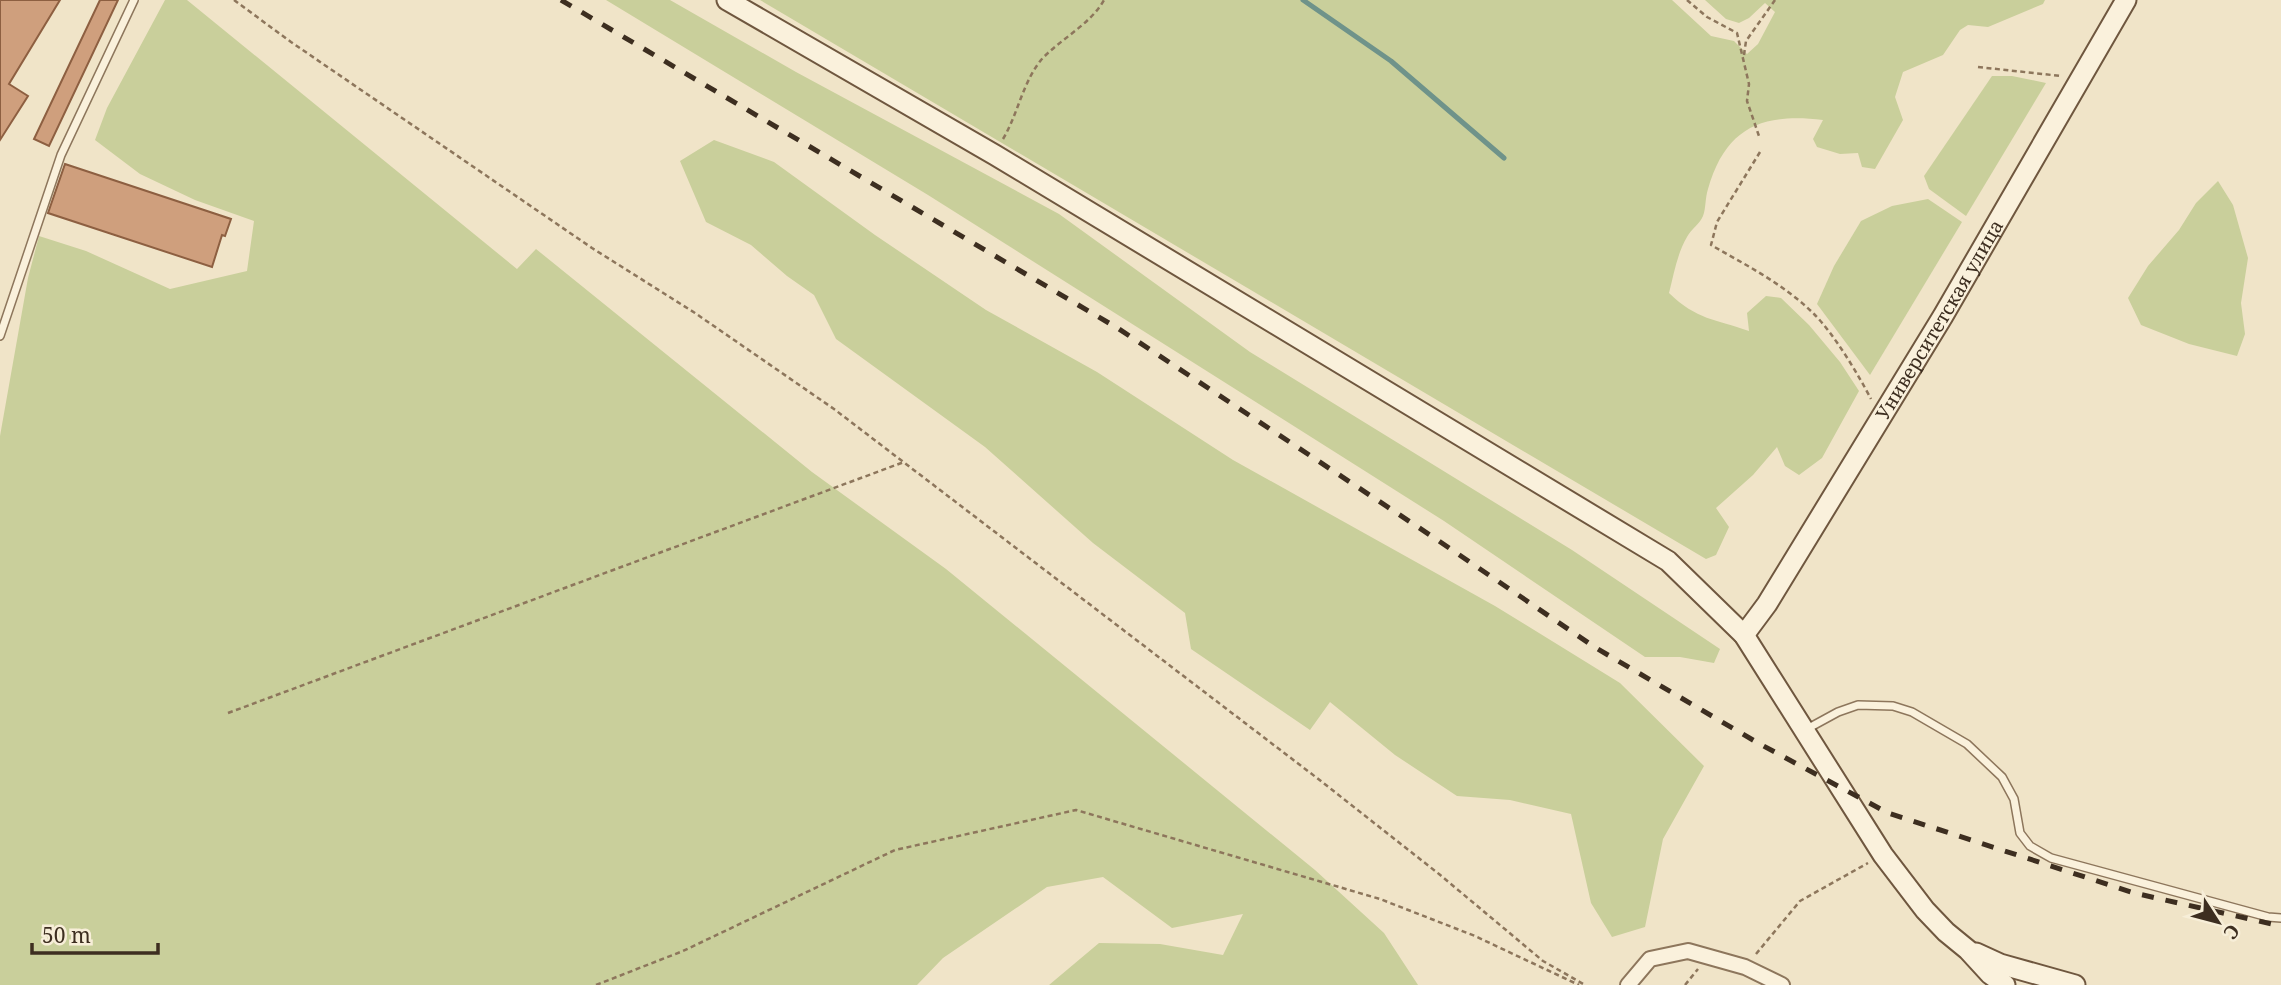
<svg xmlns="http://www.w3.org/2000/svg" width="2281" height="985" viewBox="0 0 2281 985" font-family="'Noto Serif',serif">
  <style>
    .green { fill: #c9cf9b }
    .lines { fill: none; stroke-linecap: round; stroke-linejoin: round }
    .stream { stroke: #6f938a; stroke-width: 5 }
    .building { fill: #cf9f7d; stroke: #8d5f41; stroke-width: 2 }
    .lane-casing { stroke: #8d765c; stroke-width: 10 }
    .street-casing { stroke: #8d765c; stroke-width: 18 }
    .secondary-casing { stroke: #6f573f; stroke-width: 23 }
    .path { stroke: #8d765c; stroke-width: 2.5; stroke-dasharray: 5 3.5; stroke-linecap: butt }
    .lane { stroke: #faf1dc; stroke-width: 7 }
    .street { stroke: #faf1dc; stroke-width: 14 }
    .secondary { stroke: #faf1dc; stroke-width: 19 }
    .rail { stroke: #3d2e20; stroke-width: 5; stroke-dasharray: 12 12; stroke-linecap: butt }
    .labels { text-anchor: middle; stroke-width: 5; stroke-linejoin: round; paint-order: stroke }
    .street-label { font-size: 19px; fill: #3d2e20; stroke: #f7eed8 }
  </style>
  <rect width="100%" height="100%" fill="#f0e4c8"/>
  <g class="green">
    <path d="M165 0H187L517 269 536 249 812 472 946 569 1315 870 1384 933 1418 985H1049L1099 943 1160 944 1223 955 1243 914 1172 928 1103 877 1047 887 943 958 917 985H0V436L28 278 39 236 86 251 170 289 247 271 254 221 195 200 140 174 95 140 107 108Z"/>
    <path d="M606 0H670L796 72 1059 214 1250 352 1572 550 1720 649 1714 663 1680 657H1645L1444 521 928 195Z"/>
    <path d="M760 0H1672L1711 36 1734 41 1747 54 1758 44 1775 12 1765 3 1749 18 1739 23 1726 19 1705 0H2045L2043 4 1988 27 1968 25 1960 30 1943 55 1903 72 1895 97 1903 120 1875 169 1862 167 1858 153 1840 154 1817 147 1813 139 1823 120C1762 113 1726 127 1708 189 1705 198 1706 208 1703 216 1700 224 1691 229 1687 237 1677 254 1674 274 1669 293 1697 320 1715 319 1749 331L1747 313 1766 296 1781 298 1809 325 1840 362 1859 391 1822 458 1799 475 1785 466 1777 447 1753 475 1716 508 1729 527 1716 555 1706 559Z"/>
    <path d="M1992 76H2012L2046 83 1966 216 1929 189 1924 176Z"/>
    <path d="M714 140 774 162 875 235 986 310 1097 372 1233 460 1495 606 1620 683 1704 766 1663 839 1645 927 1612 937 1591 903 1571 814 1510 800 1457 796 1395 755 1330 702 1310 730 1191 649 1185 613 1093 543 985 447 836 339 814 295 787 276 751 245 706 222 680 161Z"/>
    <path d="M2218 181 2233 205 2248 258 2241 303 2245 334 2237 356 2189 344 2141 325 2128 298 2148 266 2179 230 2196 203Z"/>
    <path d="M1928 199 1962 222 1870 375 1817 304 1834 266 1861 221 1892 206Z"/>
  </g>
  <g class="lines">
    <path class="stream" d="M1303 0 1391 61 1504 158"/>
  </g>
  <g class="building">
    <path d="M0 0H60L9 84 28 96 0 140Z"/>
    <path d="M100 0H118L49 146 34 139Z"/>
    <path d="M65 164 231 219 225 236 222 235 212 267 48 213Z"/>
  </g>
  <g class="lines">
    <defs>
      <g id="lane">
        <path d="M0 336 61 155 134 0"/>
        <path d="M1805 730 1838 712 1858 705 1893 706 1912 712 1967 744 2002 777 2014 799 2020 833 2030 846 2051 858 2268 917 2281 918"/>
      </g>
      <path id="street" d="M1628 985 1650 959 1688 951 1745 967 1782 985"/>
      <g id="secondary">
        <path d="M727 0 995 155 1668 561 1744 635 1883 855 1925 910 1946 932 1968 950 1990 974 2005 985"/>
        <path id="s1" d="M1744 635 1767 604 1943 316 2126 0"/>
        <path d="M1976 953 2000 964 2075 985"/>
      </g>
    </defs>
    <use href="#lane" class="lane-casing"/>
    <use href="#street" class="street-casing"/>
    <use href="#secondary" class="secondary-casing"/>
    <g class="path">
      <path d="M234 0 291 42 592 248 695 313 834 409 1317 778 1439 874 1543 961 1585 985"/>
      <path d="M1687 0 1707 17 1737 33 1749 84 1747 101 1760 139"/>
      <path d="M1744 55 1746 41 1775 0"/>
      <path d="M1978 67 2061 76"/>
      <path d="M1003 139C1018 114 1022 84 1041 60 1060 39 1090 25 1104 0"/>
      <path d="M1760 152 1717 222 1711 245C1746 265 1785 285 1814 314 1834 334 1858 374 1871 399"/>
      <path d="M228 713 904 462"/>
      <path d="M1756 954 1800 901 1868 863"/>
      <path d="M596 985 683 951 895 850 1076 810 1380 899 1475 936 1579 985"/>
      <path d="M1685 985 1698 969"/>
    </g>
    <use href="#lane" class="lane"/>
    <use href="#street" class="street"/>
    <use href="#secondary" class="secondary"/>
    <path class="rail" d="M561 0 1119 329 1433 537 1596 648 1758 743 1888 813 2134 893 2281 926"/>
  </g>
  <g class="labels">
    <g class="street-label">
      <text dy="7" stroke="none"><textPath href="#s1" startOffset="371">Университетская улица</textPath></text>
    </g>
  </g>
  <g transform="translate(2218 922) rotate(126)" stroke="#f7eed8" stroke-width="5" paint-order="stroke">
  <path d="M0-5L12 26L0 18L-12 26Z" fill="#3d2e20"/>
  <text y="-10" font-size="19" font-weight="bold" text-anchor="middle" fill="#3d2e20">С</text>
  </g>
  <path d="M32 943v10h126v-10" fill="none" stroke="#3d2e20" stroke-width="3.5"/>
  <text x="42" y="943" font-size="21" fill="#3d2e20" stroke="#f7eed8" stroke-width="5" paint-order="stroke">50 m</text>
</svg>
